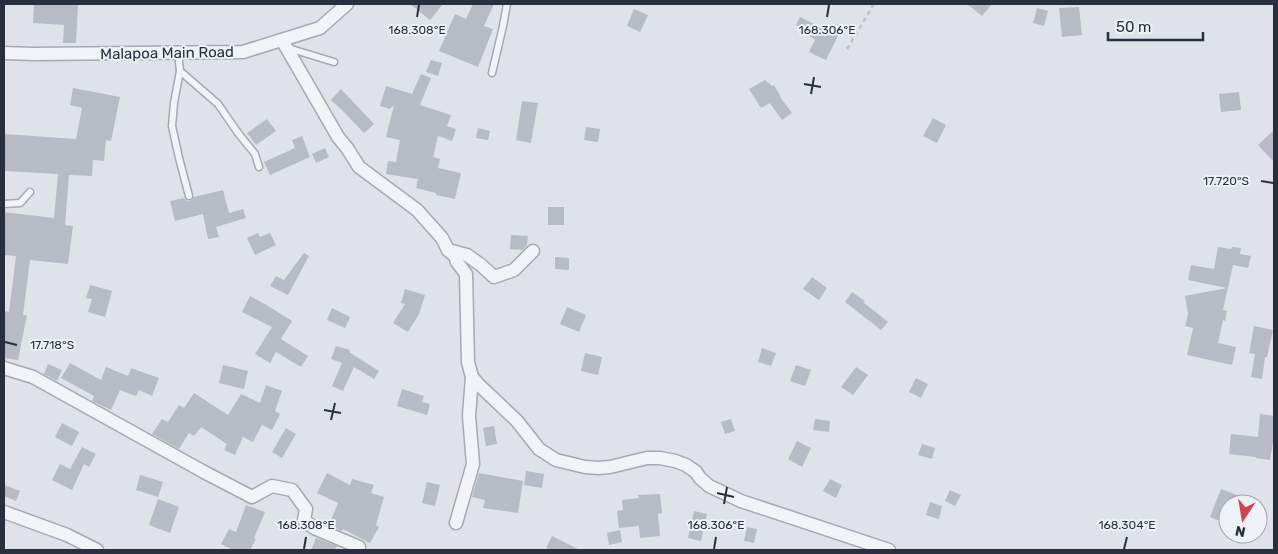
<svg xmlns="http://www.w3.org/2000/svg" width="1278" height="554" viewBox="0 0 1278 554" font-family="Rubik,sans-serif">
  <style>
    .building { fill: #b6bbc5 }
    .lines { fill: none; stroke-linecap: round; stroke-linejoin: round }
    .lane-casing { stroke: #a4a9b2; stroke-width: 9 }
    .street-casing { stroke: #a4a9b2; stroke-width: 15 }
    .path { stroke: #bdc0c7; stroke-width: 2.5; stroke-dasharray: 4 4; stroke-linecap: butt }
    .lane { stroke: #f2f3f7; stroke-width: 6 }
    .street { stroke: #f2f3f7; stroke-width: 12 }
    .ticks { fill: none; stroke: #282f3f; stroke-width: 2 }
    .labels { text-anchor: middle; stroke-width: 4; stroke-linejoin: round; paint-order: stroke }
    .street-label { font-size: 15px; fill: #282f3f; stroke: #eef1f6 }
    .ticks-label { font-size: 12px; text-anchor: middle; fill: #282f3f; stroke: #eef1f6; stroke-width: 4; stroke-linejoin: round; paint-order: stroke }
  </style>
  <rect width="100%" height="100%" fill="#dfe2e8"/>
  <g class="building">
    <path d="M34 4H78L76 43H63L64 25 33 23Z"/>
    <path d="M410 4H443L430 20Z"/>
    <path d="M473 4H494L484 26 493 29 478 67 439 51 455 14 466 19Z"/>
    <path d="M967 4H992L982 16Z"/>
    <path d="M1079 7 1082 35 1062 37 1059 8Z"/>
    <path d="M1037 8 1048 11 1044 26 1033 23Z"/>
    <path d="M634 9 648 15 640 32 627 26Z"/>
    <path d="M800 17 838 36 826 60 809 52 815 40 796 25Z"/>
    <path d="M431 60 442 63 438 76 426 72Z"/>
    <path d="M421 74 431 78 420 105 451 115 447 126 456 129 452 141 438 136 433 157 440 159 438 168 461 173 455 199 436 195V193L416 188 418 179 386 174 388 161 396 162 400 140 386 137 394 105 390 109 380 106 386 86 412 94Z"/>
    <path d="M765 80 772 86 774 85 781 97H780L792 113 782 120 770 103 761 108 749 89Z"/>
    <path d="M73 88 120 97 111 141 106 140 104 161 93 160 92 176 69 175 65 225 73 226 68 264 30 260 23 315H27L18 360 4 358V311L9 312 16 256 4 255V212L54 218 58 174 4 171V134L76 139 82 108 70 105Z"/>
    <path d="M341 89 374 124 364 133 343 111 331 100Z"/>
    <path d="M1239 92 1241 110 1221 112 1219 94Z"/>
    <path d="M522 101 538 103 531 143 516 140Z"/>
    <path d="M933 118 946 125 937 143 923 136Z"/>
    <path d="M267 119 276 131 256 145 247 133Z"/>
    <path d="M586 127 600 129 598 142 584 140Z"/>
    <path d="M478 128 490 131 488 140 476 138Z"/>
    <path d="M1274 130V162L1258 145Z"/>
    <path d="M302 136 310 157 270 175 264 162 295 148 292 140Z"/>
    <path d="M325 148 329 157 316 163 312 154Z"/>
    <path d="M223 190 229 213 243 209 246 218 216 227 219 237 208 239 203 214 175 221 170 201 184 198 187 201H190L194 197Z"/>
    <rect x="548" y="207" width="16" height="18"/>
    <path d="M258 233 260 237 270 233 276 245 255 255 247 238Z"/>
    <path d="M511 235 528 236 527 245 523 250 510 249Z"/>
    <path d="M1218 247 1231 249 1232 247 1241 248 1240 254 1251 256 1248 268 1233 265 1223 310 1227 311 1225 321 1223 320 1218 343 1236 347 1232 365 1187 355 1193 328 1185 326 1188 314 1185 296 1227 288 1188 280 1191 265 1214 269Z"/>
    <path d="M304 253 309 256 288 295 270 286 276 276 284 280Z"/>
    <path d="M555 257 569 258V270L555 269Z"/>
    <path d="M812 277 827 288 819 300 803 289Z"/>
    <path d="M90 285 112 291 105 317 88 312 92 299 86 298Z"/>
    <path d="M405 289 425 295 419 314 408 332 393 323 405 304 401 303Z"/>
    <path d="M852 292 865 301 863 302 888 322 881 330 845 302Z"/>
    <path d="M250 296 265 304 292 321 281 339 308 356 301 367 276 352 270 363 255 354 272 327 242 312Z"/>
    <path d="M567 307 586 315 579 332 560 324Z"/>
    <path d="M332 308 350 317 345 328 327 320Z"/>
    <path d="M1254 326 1273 330 1267 357H1265L1262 379 1251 377 1255 354 1249 353Z"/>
    <path d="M336 346 350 350 349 352 379 371 374 379 354 367 343 391 332 386 342 363 331 359Z"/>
    <path d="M762 348 776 353 771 366 758 362Z"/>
    <path d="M585 353 602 357 598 375 581 371Z"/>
    <path d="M70 363 101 380 106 367 128 376 131 368 159 378 152 396 139 390 136 396 120 390 111 410 92 401 94 396 61 378Z"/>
    <path d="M48 364 62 370 57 381 44 374Z"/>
    <path d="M223 365 248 371 244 389 219 383Z"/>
    <path d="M796 365 811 370 805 386 790 381Z"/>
    <path d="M856 367 868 375 853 395 841 387Z"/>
    <path d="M916 378 928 384 921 398 909 392Z"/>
    <path d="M266 385 282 391 275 411 280 414 272 430 262 425 253 442 243 437 235 455 224 450 227 444 201 427 194 436 189 433 179 449 152 434 162 419 168 422 179 405 184 408 194 393 228 415 241 394 260 403Z"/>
    <path d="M402 389 424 396 422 402 430 404 427 415 397 406Z"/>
    <path d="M1260 414 1274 416V436L1270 460 1256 458V457L1229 454 1231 434 1258 437Z"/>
    <path d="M731 419 735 431 725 434 721 422Z"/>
    <path d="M815 419 830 421 829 432 813 430Z"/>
    <path d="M62 423 79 432 72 446 55 437Z"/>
    <path d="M494 426 497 444 486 446 483 428Z"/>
    <path d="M286 428 296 434 282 458 272 452Z"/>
    <path d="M797 441 811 448 802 467 788 459Z"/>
    <path d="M922 444 935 448 932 459 918 455Z"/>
    <path d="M82 447 96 454 89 467 84 464 72 490 52 480 60 464 70 469Z"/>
    <path d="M526 471 544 474 542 488 524 485Z"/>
    <path d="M327 473 350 485 352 479 374 485 371 493 384 497 376 525 379 527 370 543 343 529 342 531 329 525 338 503 317 493Z"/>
    <path d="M479 473 523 481 518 513 483 508 485 500 472 497Z"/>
    <path d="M140 475 163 482 158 497 136 490Z"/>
    <path d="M830 479 842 485 836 498 823 491Z"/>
    <path d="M427 482 440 485 435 506 422 503Z"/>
    <path d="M4 485 20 491 16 501 4 496Z"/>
    <path d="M1221 489 1237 495 1233 504H1228V516L1225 523 1210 517Z"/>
    <path d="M950 490 961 495 955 506 945 501Z"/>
    <path d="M660 494 662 513 658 514 660 536 640 538 639 526 619 528 617 511 623 510 622 500 639 498 638 495Z"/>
    <path d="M158 499 179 507 170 533 149 525Z"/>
    <path d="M930 502 942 506 939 519 926 515Z"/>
    <path d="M246 505 265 512 254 538 256 539 250 550H233L221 544 229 529 236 532Z"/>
    <path d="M694 511 707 514 701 541 688 538Z"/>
    <path d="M747 527 757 529 754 543 744 541Z"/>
    <path d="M620 530 622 542 609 545 607 533Z"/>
    <path d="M552 536 580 550H551L546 548Z"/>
    <path d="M316 538 337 546 335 550H311Z"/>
  </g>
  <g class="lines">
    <defs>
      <g id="lane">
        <path d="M288 48 334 62"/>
        <path d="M178 53 180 71 174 103 172 126 179 158 189 196"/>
        <path d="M180 71 218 104 238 133 255 154 259 167"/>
        <path d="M492 73 503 26 507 4"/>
        <path d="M4 204 20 203 30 192"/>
      </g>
      <g id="street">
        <path d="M282 40 338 137 347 148 359 167 417 210 442 238 448 250 455 256 457 262 466 274 468 362 472 377 478 384 517 421 539 449 556 460 585 467 598 468 610 467 647 458H660L675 461 686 465 696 472 700 478 709 486 741 501 889 550"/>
        <path d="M4 53 34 54 243 52 320 28 347 4"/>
        <path d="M448 250 467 255 481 265 494 277 514 270 533 251"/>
        <path d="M4 368 33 377 204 472 252 497 272 486 292 490 306 509 304 520 314 528 359 547"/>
        <path d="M4 512 67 535 97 550"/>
        <path d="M456 523 473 464 469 416 472 377"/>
      </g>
    </defs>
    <use href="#lane" class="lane-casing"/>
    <use href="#street" class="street-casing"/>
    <path class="path" d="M847 49 874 4"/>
    <use href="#lane" class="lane"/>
    <use href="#street" class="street"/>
  </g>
  <path class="ticks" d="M417 17 419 5M827 17 829 5M804 84 821 87M811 94 814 77M1261 181 1273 183M5 342 17 345M324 410 341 413M331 420 335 403M717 493 734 497M724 504 727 487M304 549 306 537M714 549 716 537M1124 549 1127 537"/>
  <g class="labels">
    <g class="street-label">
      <text transform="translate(167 53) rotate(-1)" y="5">Malapoa Main Road</text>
    </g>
  </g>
  <g class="ticks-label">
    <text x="417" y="34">168.308°E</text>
    <text x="827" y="34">168.306°E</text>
    <text x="1226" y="185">17.720°S</text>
    <text x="52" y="349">17.718°S</text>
    <text x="306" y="529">168.308°E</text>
    <text x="716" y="529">168.306°E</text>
    <text x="1127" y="529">168.304°E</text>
  </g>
  <rect width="1278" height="554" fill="none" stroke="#282f3f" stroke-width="10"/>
  <g transform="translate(1243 519) rotate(192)"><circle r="24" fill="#eef1f6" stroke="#9fa3ad"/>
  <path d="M0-4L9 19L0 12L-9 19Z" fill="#ce434e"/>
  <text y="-8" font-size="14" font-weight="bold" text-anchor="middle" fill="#282f3f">N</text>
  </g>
  <path d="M1108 32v8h95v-8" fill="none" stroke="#282f3f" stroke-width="2.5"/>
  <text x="1116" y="32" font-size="15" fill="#282f3f" stroke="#eef1f6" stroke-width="4" paint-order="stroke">50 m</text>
</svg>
